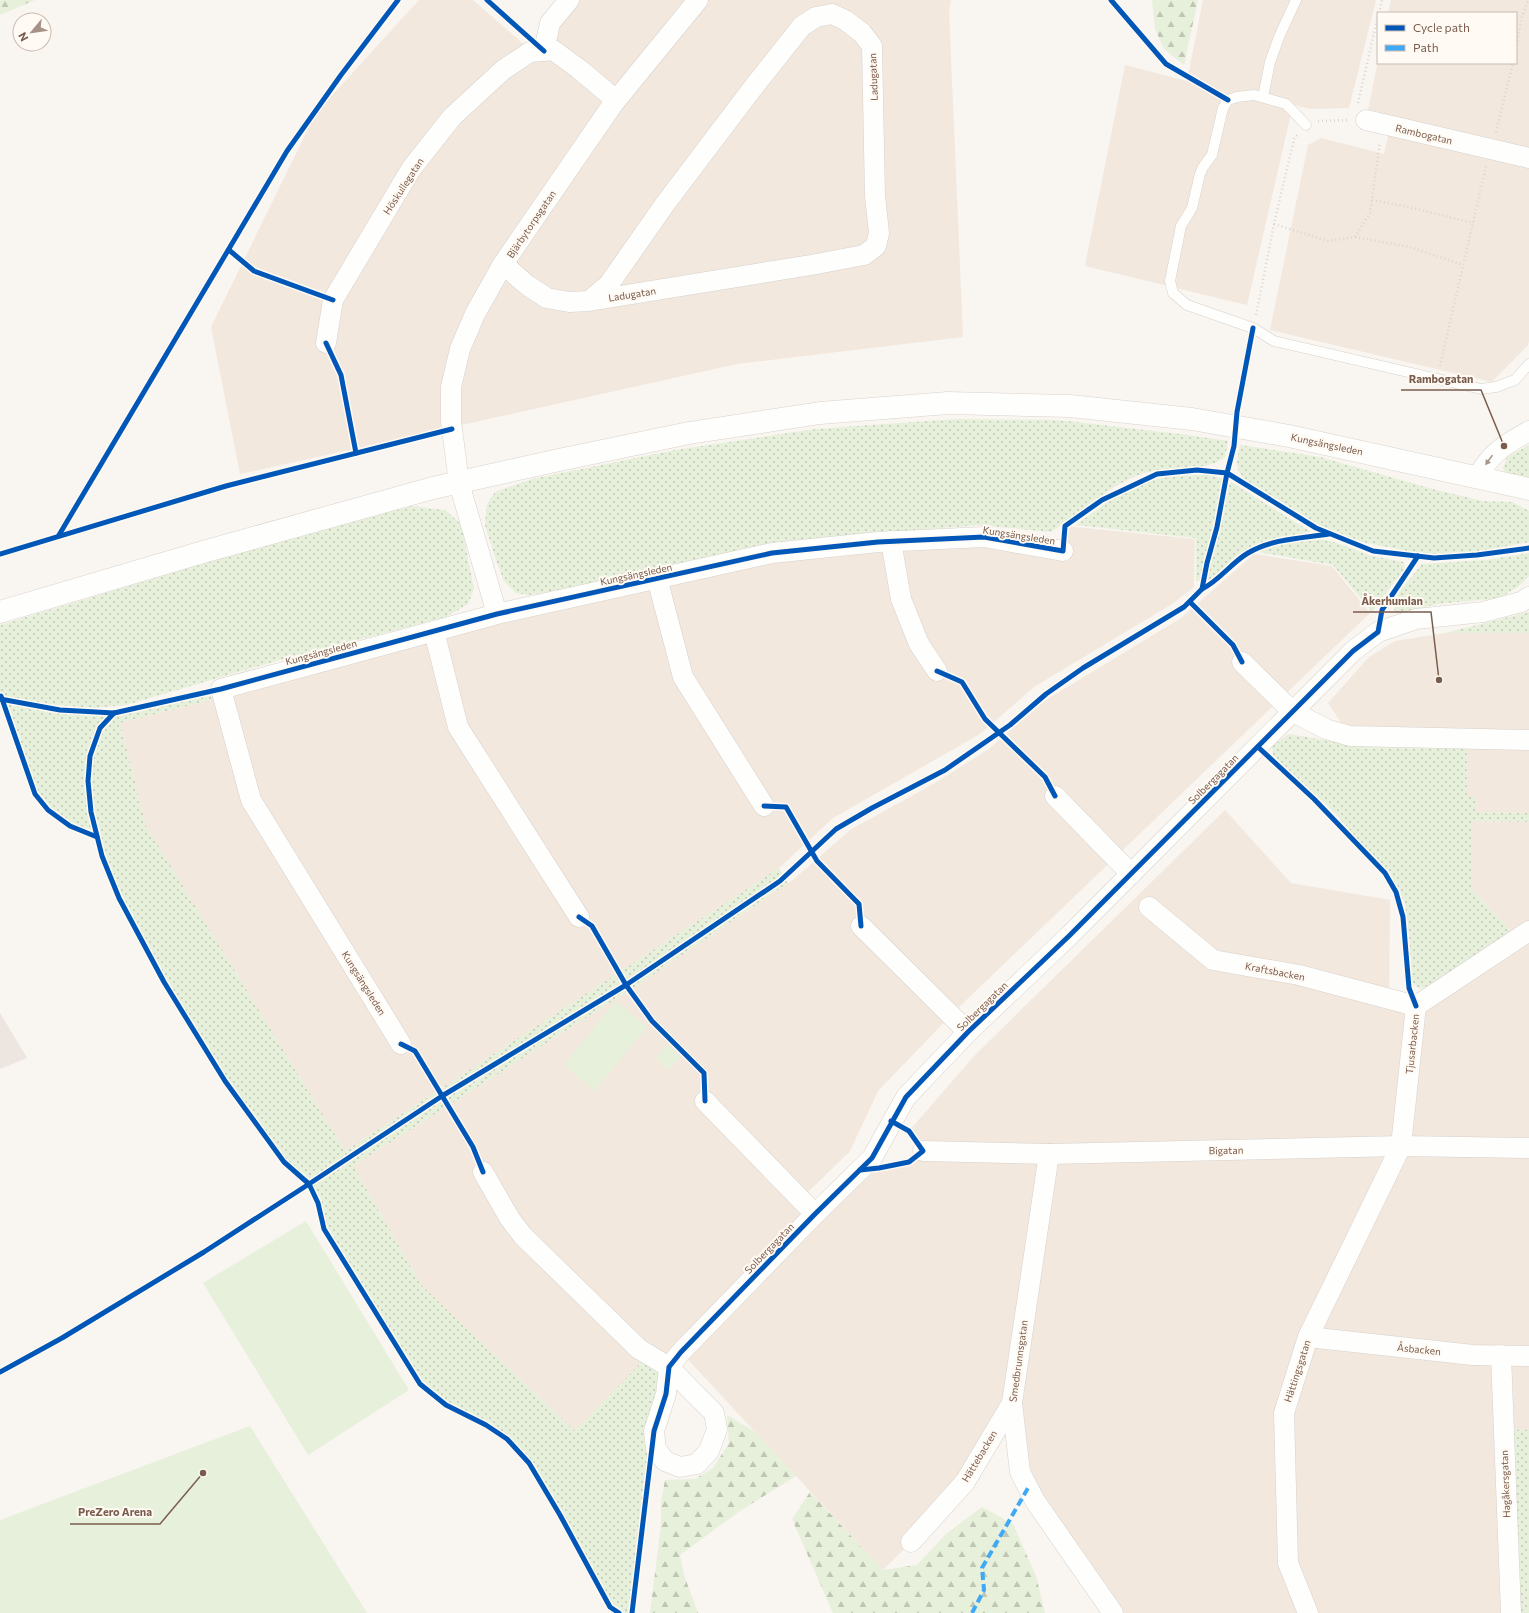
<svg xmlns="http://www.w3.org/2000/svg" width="1529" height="1613" viewBox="0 0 1529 1613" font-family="Commissioner,sans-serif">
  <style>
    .residential { fill: #f2e8de }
    .industrial { fill: #ede5e0 }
    .grass { fill: url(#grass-dots) }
    .forest { fill: url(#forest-firs) }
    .park { fill: #e7f0db }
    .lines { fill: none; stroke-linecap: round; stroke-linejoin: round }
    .lane-casing { stroke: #d7d1cb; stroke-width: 11 }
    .street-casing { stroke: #d7d1cb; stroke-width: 21 }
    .secondary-casing { stroke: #d9d2cb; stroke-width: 23 }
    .path { stroke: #dcd5d0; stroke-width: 2.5; stroke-dasharray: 1 3; stroke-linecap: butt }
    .lane { stroke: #fefefd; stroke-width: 10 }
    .street { stroke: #fefefd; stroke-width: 20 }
    .secondary { stroke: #fefefd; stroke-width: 22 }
    .quiet { stroke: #3fa9f5; stroke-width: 4; stroke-dasharray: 8 4; stroke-linecap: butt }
    .cycleway-casing { stroke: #fffaf3; stroke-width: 8 }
    .cycleway { stroke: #0057b8; stroke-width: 5 }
    .oneway { fill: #a8958b }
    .labels { text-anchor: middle; stroke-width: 4; stroke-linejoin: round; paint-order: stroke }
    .street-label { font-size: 10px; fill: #7a5c4d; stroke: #fffaf3 }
    .leader { fill: none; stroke: #7a5c4d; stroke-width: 1.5 }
    .callout-dot { fill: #7a5c4d; stroke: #fffaf3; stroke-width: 1.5 }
    .callout-label { font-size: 11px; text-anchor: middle; font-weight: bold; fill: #7a5c4d; stroke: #fffaf3; stroke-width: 4; stroke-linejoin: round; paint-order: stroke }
  </style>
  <defs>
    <pattern id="grass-dots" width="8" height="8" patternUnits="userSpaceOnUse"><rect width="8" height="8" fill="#e7f0db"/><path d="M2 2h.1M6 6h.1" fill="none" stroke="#c0c6b4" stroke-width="1.8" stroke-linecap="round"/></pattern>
    <pattern id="forest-firs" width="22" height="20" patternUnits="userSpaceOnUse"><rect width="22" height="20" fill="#e7f0db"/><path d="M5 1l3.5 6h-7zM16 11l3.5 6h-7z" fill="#c0c6b4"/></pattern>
  </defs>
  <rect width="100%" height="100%" fill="#f9f5f0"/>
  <g class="residential">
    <path d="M419 0H473L527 47 564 0H951L949 11 963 337 737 364 240 474 211 327 316 113Z"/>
    <path d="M1203 0H1376L1349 108 1311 109 1293 105 1247 305 1085 266 1125 65 1187 81Z"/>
    <path d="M1391 0H1529V341L1528 345 1492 382 1270 330 1308 145 1321 138 1384 154 1390 126 1366 120 1378 61V63H1516V13H1388Z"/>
    <path d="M1065 526 1195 539 1194 587 1172 604 1034 687 980 734 833 818 779 868 345 1151 146 827 120 723 223 697 497 614 878 542 1063 551Z"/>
    <path d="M1254 554 1332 566 1370 613 958 1008 878 1091 850 1151 801 1199 815 1213 860 1170 879 1168 909 1162 923 1151 909 1131 975 1055 1225 810 1291 883 1390 900 1389 999 1416 1006 1512 932 1472 889V821L1529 822V1430L1504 1429 1511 1613H1113L1035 1501 1012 1404 911 1542 883 1570 682 1353 639 1365 575 1431 421 1285 353 1166 644 981 794 879 850 830 935 783 989 749 1046 700 1181 618Z"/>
    <path d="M1445 633H1529V813L1476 812 1467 797 1468 747 1350 736 1328 703 1369 657 1395 641Z"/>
  </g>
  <path class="industrial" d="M0 1013 27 1058 0 1069Z"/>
  <g class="grass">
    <path d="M956 419 1058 420 1188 435 1228 441 1225 457C1208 471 1175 467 1154 471 1115 478 1083 512 1051 532L978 525 898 532 529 595 516 593 504 581 497 563 485 525 487 504 495 492 532 479 675 450 815 429Z"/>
    <path d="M1240 445 1320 457 1436 490 1483 501 1512 502 1529 511V542L1470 553 1423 554 1362 542 1323 527 1247 481C1233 468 1237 462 1240 445Z"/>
    <path d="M1529 445V479L1506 473 1503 469 1507 457Z"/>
    <path d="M1210 475 1223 479 1201 581H1196V538L1076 525C1101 507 1126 486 1157 479 1174 475 1192 475 1210 475Z"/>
    <path d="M1231 482 1311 532C1288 536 1262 539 1243 552 1230 561 1219 573 1208 583V575L1227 490Z"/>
    <path d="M412 506 445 510 461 524 474 589 468 604 446 617 276 661 126 705 93 708 33 703 0 695V625L242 552Z"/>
    <path d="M1317 539 1331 541 1372 556 1404 562 1405 568 1372 612 1333 565 1258 552 1280 544Z"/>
    <path d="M1529 553V576L1518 587 1499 598 1438 604 1398 613 1394 610 1399 592 1422 564 1487 560Z"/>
    <path d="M1529 612V633H1445Z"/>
    <path d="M221 689 223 697 120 723 146 826 345 1151 779 868 788 883 644 981 353 1166 421 1285 575 1431 639 1365V1349L669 1367 654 1431 632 1613H619L610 1607 560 1515 529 1463 507 1439 486 1425 446 1405 420 1384 324 1229 318 1203 309 1184 284 1162 225 1081 164 982 119 898 102 856 97 837 70 826 48 810 35 794 2 699 60 710 114 713Z"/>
    <path d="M1288 734 1367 747 1419 748 1468 747 1467 797H1475L1476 812 1529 813V822L1472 821V889L1512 932 1436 982 1420 989 1412 982 1409 935 1405 904 1397 885 1335 813 1273 755 1272 747Z"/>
    <path d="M1503 1429 1529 1430V1613H1511Z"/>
  </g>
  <g class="forest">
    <path d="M0 0H35L0 15Z"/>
    <path d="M1152 0H1198L1184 65 1164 49 1155 29Z"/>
    <path d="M727 1415 754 1431 796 1476 740 1511 680 1555 684 1575 698 1613H650L661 1525V1502L665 1480 695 1479 713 1468 729 1443Z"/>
    <path d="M810 1492 883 1570 917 1565 946 1534 982 1507 1013 1524 1036 1576 1045 1613H833L792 1519Z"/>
  </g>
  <g class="park">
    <path d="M616 1001 647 1027 595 1091 564 1065Z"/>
    <path d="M668 1044 681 1057 668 1070 656 1057Z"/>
    <path d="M306 1221 409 1390 308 1455 203 1283Z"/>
    <path d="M250 1426 367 1613H0V1520Z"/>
  </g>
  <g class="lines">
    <defs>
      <g id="lane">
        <path d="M1263 97 1270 62 1279 37 1296 0"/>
        <path d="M1306 125 1286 104 1254 95 1237 97 1228 100 1223 108 1212 155 1203 167 1200 174 1192 208 1181 226 1170 281 1173 293 1187 305 1253 328 1274 341 1481 389 1496 387 1515 380 1529 364"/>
      </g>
      <g id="street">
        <path d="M544 51 550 23 569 0"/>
        <path d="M1366 120 1529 158"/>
        <path d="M503 264 527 285 547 298 569 302 589 301 609 284 665 204 752 89 802 26 816 17 832 14 845 20 862 33 872 46 875 196 879 233 876 246 864 255 811 265 589 301"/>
        <path d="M326 343 333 300 411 169 452 117 503 70 530 52 553 50 579 69 616 100"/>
        <path d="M1478 477C1490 453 1506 444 1529 431"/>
        <path d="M891 541 901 599 919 644 937 671"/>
        <path d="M657 578 683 677 764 806"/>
        <path d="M497 614 459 483 451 421V387L460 349 475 314 503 264 613 104 698 0"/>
        <path d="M434 631 458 727 579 917"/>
        <path d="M1242 662 1293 712 1326 729 1350 736 1529 740"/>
        <path d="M1055 796 1131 874"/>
        <path d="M1149 907 1213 960 1299 975 1416 1006"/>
        <path d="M861 926 968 1032"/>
        <path d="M1416 1006 1529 931"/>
        <path d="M401 1044 251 800 221 689 497 614 772 553 878 542 984 537 1063 551"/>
        <path d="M705 1101 815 1214"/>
        <path d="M923 1151 1049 1154 1401 1146 1529 1148"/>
        <path d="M1049 1154 1012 1403 1020 1472 1035 1501 1113 1613"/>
        <path d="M483 1172 510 1219 523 1236 639 1349 669 1367 693 1392 714 1413 717 1429 709 1451 697 1464 680 1467 665 1461 656 1449 654 1431 666 1394 669 1367 681 1352 815 1214 872 1158 906 1097 968 1032 1069 936 1353 651 1378 632 1416 619 1483 612 1521 602 1529 597"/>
        <path d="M1308 1337 1473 1355 1529 1356"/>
        <path d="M1501 1355 1511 1613"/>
        <path d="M911 1542 965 1482 1012 1403"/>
        <path d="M1308 1613 1288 1563 1284 1413 1308 1337 1401 1146 1416 1006"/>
      </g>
      <path id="secondary" d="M0 612 203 552 433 488 559 460 689 433 820 413 948 403 1070 406 1192 419 1289 436 1529 489"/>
    </defs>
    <use href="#lane" class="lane-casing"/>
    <use href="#street" class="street-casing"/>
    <use href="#secondary" class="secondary-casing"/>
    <g class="path">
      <path d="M1379 13 1382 0"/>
      <path d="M1516 49 1521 20 1528 0"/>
      <path d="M1358 103 1378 16"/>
      <path d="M1318 121 1349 120"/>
      <path d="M1496 132 1513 63"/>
      <path d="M1372 200 1408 207 1474 223"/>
      <path d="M1274 224 1328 241 1355 237 1410 247 1463 265"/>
      <path d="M1355 237 1370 213 1380 142"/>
      <path d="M1256 315 1274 224 1294 139 1298 134"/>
      <path d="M1440 366 1486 166"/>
    </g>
    <use href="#lane" class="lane"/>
    <use href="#street" class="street"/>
    <use href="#secondary" class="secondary"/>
    <path class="quiet" d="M972 1613 984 1590 982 1568 1028 1488"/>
    <defs>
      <g id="cycleway">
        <path d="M487 0 544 51"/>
        <path d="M1111 0 1166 64 1228 100"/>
        <path d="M229 250 254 271 333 300"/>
        <path d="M326 343 341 375 356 453"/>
        <path d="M59 535 287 151 341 75 398 0"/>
        <path d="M0 554 226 486 452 429"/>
        <path d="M1202 589C1220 580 1231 563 1248 553 1271 539 1302 538 1329 534"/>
        <path d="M1190 602 1233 645 1242 662"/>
        <path d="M937 671 962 682 985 719 1045 777 1055 796"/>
        <path d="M1 696 35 794 48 810 70 826 97 837"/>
        <path d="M0 699 60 710 114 713 221 689 497 614 772 553 878 542 984 537 1063 551 1065 526 1102 500 1157 474 1197 470 1227 473 1316 528 1373 551 1434 558 1477 555 1529 548"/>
        <path d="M114 713 100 728 90 756 88 781 91 812 102 856 119 898 164 982 225 1081 284 1162 309 1184 318 1203 324 1229 420 1384 446 1405 486 1425 507 1439 529 1463 560 1515 610 1607 619 1613"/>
        <path d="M1258 747 1314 799 1385 873 1396 892 1403 917 1409 988 1416 1006"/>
        <path d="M764 806 786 807 817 861 859 904 861 926"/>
        <path d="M579 917 592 926 626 985 652 1021 704 1073 705 1101"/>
        <path d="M401 1044 415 1051 473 1147 483 1172"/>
        <path d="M860 1170 879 1168 909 1162 923 1151 909 1131 891 1121"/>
        <path d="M0 1372 62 1338 204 1252 309 1184 442 1096 626 985 780 881 836 829 872 808 945 770 1010 725 1046 694 1083 668 1184 607 1202 589 1207 563 1217 527 1227 473 1234 446 1237 412 1253 328"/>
        <path d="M632 1613 654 1431 666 1394 669 1367 681 1352 815 1214 872 1158 906 1097 968 1032 1069 936 1353 651 1378 632 1382 610 1418 556"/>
      </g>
    </defs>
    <use href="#cycleway" class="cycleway-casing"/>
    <use href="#cycleway" class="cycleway"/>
  </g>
  <defs><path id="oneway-solid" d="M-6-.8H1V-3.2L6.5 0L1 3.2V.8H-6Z"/></defs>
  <use class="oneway" href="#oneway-solid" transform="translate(1489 460) rotate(126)"/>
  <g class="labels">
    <g class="street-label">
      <text transform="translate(873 77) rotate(-92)" y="4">Ladugatan</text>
      <text transform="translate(1424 134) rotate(13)" y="4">Rambogatan</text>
      <text transform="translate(403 186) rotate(-57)" y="4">Höskullegatan</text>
      <text transform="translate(531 224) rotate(-56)" y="4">Bjärbytorpsgatan</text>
      <text transform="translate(632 294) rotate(-9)" y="4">Ladugatan</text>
      <text transform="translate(1327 444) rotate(12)" y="4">Kungsängsleden</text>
      <text transform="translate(1019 535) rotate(9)" y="4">Kungsängsleden</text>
      <text transform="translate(636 574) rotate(-12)" y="4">Kungsängsleden</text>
      <text transform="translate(321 652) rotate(-15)" y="4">Kungsängsleden</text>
      <text transform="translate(1213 779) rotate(-45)" y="4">Solbergagatan</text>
      <text transform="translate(1275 971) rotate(11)" y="4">Kraftsbacken</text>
      <text transform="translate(364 983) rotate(58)" y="4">Kungsängsleden</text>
      <text transform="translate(982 1006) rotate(-44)" y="4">Solbergagatan</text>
      <text transform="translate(1412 1044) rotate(-84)" y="4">Tjusarbacken</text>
      <text transform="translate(1226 1150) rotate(-1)" y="4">Bigatan</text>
      <text transform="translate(769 1248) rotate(-46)" y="4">Solbergagatan</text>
      <text transform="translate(1419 1349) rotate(6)" y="4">Åsbacken</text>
      <text transform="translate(1018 1361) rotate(-82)" y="4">Smedbrunnsgatan</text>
      <text transform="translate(1297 1371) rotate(-72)" y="4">Hättingsgatan</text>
      <text transform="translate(979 1456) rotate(-59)" y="4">Hättebacken</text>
      <text transform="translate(1505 1484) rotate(-92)" y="4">Hagåkersgatan</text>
    </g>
  </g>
  <path class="leader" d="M1504 446L1481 390H1401M1439 680L1431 612H1353M203 1473L160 1524H70"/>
  <g class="callout-dot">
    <circle cx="1504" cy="446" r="4"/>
    <circle cx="1439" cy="680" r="4"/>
    <circle cx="203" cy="1473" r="4"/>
  </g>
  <g class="callout-label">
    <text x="1441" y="383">Rambogatan</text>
    <text x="1392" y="605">Åkerhumlan</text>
    <text x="115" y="1516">PreZero Arena</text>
  </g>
  <rect x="1377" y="12" width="140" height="52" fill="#fffaf3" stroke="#cabbb1"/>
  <rect x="1385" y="25" width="20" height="6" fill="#0057b8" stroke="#cabbb1"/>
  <text x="1413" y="32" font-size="12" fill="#7a5c4d">Cycle path</text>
  <rect x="1385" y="45" width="20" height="6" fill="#3fa9f5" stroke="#cabbb1"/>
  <text x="1413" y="52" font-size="12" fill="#7a5c4d">Path</text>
  <g transform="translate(32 32) rotate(241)"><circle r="19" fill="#fffaf3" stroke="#cabbb1"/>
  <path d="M0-3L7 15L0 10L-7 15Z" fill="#a69286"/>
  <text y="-6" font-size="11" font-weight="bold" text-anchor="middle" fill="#7a5c4d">N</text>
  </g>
</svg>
